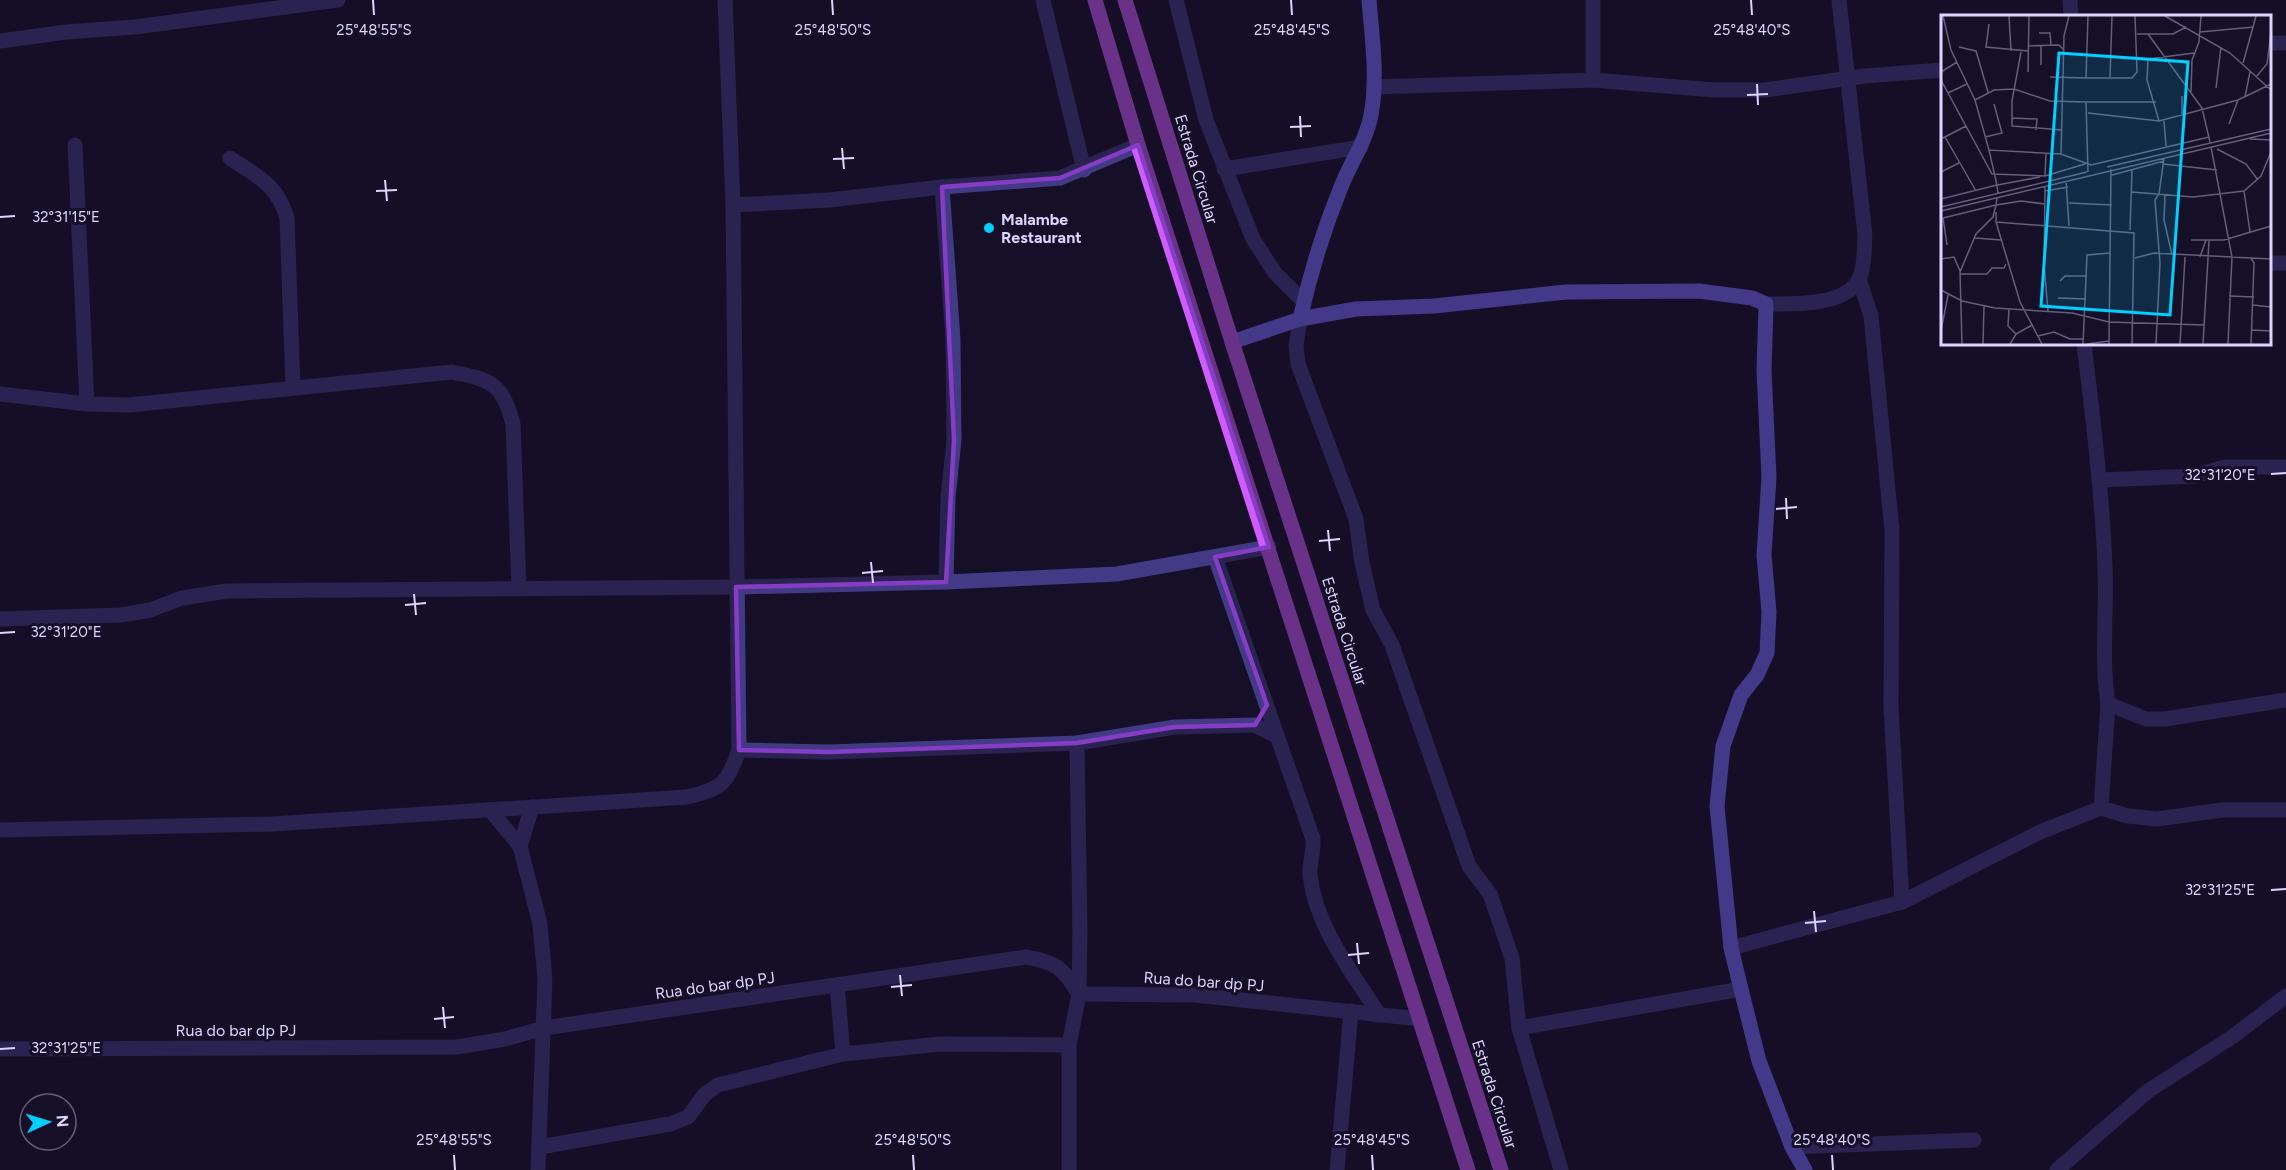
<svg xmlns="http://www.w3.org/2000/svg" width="2286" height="1170" viewBox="0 0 2286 1170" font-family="Figtree,sans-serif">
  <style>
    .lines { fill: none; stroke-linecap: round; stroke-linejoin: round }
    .street { stroke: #433a86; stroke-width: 15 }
    .secondary { stroke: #7c6cff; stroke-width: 15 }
    .primary { stroke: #d05cff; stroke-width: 15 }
    .marked { fill: none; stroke: #853dc5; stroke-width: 4.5; stroke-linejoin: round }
    .ticks { fill: none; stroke: #ddd5ff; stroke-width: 2 }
    .poi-dot { fill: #01d0ff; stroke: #150f27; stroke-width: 2 }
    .labels { text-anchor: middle; stroke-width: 6; stroke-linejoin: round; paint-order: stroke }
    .street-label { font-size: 16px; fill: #ddd5ff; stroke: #150f27 }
    .poi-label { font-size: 16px; font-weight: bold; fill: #ddd5ff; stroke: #150f27; text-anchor: start }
    .inset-road { fill: none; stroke: #655e7d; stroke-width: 1.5 }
    .view { fill: #01d0ff; fill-opacity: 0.15; stroke: #01d0ff; stroke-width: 3 }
    .inset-edge { fill: none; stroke: #ddd5ff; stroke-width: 3 }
    .ticks-label { font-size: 15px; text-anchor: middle; fill: #ddd5ff; stroke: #150f27; stroke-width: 6; stroke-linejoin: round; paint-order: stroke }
  </style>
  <rect width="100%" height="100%" fill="#150f27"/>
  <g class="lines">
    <g class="street">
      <path d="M1043 0 1084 170"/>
      <path d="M1176 0 1206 120 1253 239 1275 273 1304 302"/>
      <path d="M2070 0 2071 16"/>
      <path d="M0 41 66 32 135 27 338 0"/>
      <path d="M2270 43H2286"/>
      <path d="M1593 80V0"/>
      <path d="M1374 87 1593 80 1714 90H1765L1865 76 1942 70"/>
      <path d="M75 145 87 404"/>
      <path d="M230 158C258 177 277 184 287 218L293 387"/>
      <path d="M1224 169 1361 147"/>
      <path d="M942 187 953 339 954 440 948 498 946 582"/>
      <path d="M733 205 829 200 942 187 1060 178 1138 145"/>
      <path d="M2270 263H2286"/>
      <path d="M1859 279 1871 316 1892 531 1891 707 1902 902"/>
      <path d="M1766 304C1793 304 1847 307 1860 277 1865 264 1864 249 1865 235L1839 0"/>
      <path d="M1300 319 1296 346 1298 364 1356 519 1362 563 1373 610 1392 645 1469 866 1490 894 1512 958 1519 1028 1561 1170"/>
      <path d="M2084 344C2093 418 2102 492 2105 567 2107 612 2101 659 2108 704L2146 719H2165L2286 700"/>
      <path d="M0 394 87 404 129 405 452 372C492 380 502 383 513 424L519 589"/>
      <path d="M2101 480 2194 476 2225 467H2286"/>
      <path d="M1215 557 1313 839C1314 852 1309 864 1310 875 1316 928 1352 971 1379 1015"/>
      <path d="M0 619 121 615 150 610 182 598 227 591 736 587 946 582 1117 574 1269 547"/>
      <path d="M739 750 829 752 1077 743 1175 727 1255 725 1276 736"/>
      <path d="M2101 808 2108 704"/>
      <path d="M490 810 520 846 540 924 545 979 538 1170"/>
      <path d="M0 830 272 824 687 797C723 788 726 785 739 750L733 205 725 0"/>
      <path d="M520 846 532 807"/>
      <path d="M1731 948 1902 902 2040 832 2101 808 2128 816 2157 819 2222 810H2286"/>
      <path d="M837 985 843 1054"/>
      <path d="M1519 1028 1741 989"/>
      <path d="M0 1049 457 1047 505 1039 544 1028 1026 957C1056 962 1063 968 1079 994L1195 995 1420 1019"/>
      <path d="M540 1147 670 1124 688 1117 705 1094 718 1085 843 1054 941 1044 1069 1045"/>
      <path d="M1792 1147 1974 1140"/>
      <path d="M1069 1170V1045L1079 994 1080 931 1077 743"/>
      <path d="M1337 1170 1351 1011"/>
      <path d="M2057 1170 2148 1091 2232 1037 2286 996"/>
    </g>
    <g class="secondary">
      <path d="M1300 319C1310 274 1324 229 1341 187 1351 162 1366 141 1371 115 1378 78 1372 37 1369 0"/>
      <path d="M1232 342 1300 319 1356 309 1434 306 1566 292 1699 291 1752 298 1766 304 1764 371 1769 477 1764 555 1769 612 1767 653 1757 675 1741 695 1723 746 1717 806 1731 948 1741 989 1759 1061 1792 1147 1805 1170"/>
    </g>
    <g class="primary">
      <path d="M1095 0 1138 145 1468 1170"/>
      <path d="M1125 0 1232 342 1501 1170"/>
    </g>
  </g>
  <path d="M0 0H2286V1170H0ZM1138 145 1269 547 1215 557 1267 705 1255 725 1175 727 1077 743 829 752 739 750 736 587 946 582 954 440 942 187 1060 178Z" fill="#150f27" fill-opacity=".55" fill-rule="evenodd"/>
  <path class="marked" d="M1138 145 1269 547 1215 557 1267 705 1255 725 1175 727 1077 743 829 752 739 750 736 587 946 582 954 440 942 187 1060 178Z"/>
  <path class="ticks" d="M373 0 374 15M832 0 833 15M1291 0 1292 15M1751 0 1752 15M1757 84 1758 105M1747 95 1768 94M1300 116 1301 137M1290 127 1311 126M842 148 844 169M833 159 854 158M385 180 387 201M376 191 397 190M0 217 15 216M2271 474 2286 473M1786 498 1787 519M1776 509 1797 507M1328 530 1330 551M1319 541 1340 539M871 562 873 583M862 573 883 571M414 594 416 615M405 605 426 603M0 633 15 632M2271 890 2286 889M1814 911 1816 932M1805 923 1826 921M1357 943 1359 964M1348 955 1369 953M900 975 902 996M891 987 912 985M443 1007 445 1028M434 1019 454 1017M0 1049 15 1048M454 1155 455 1170M913 1155 914 1170M1372 1155 1373 1170M1832 1155 1833 1170"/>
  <circle class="poi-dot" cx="989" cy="228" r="6"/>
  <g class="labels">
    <g class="street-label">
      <text transform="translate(1197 169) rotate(73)" y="6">Estrada Circular</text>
      <text transform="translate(1345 631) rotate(72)" y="6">Estrada Circular</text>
      <text transform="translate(1204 981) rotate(4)" y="6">Rua do bar dp PJ</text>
      <text transform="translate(715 985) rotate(-8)" y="6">Rua do bar dp PJ</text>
      <text x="236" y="1036">Rua do bar dp PJ</text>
      <text transform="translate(1495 1094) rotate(72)" y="6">Estrada Circular</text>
    </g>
    <g class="poi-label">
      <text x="1001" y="225">Malambe<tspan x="1001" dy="18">Restaurant</tspan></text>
    </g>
  </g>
  <g transform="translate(1941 15)">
    <rect width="330" height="330" fill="#150f27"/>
    <path class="inset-road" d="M2 1 10 35 34 85 48 135M68 1 70 36M147 1 145 63H191L196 57 194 1M224 1 289 38 330 75M48 9 45 32 87 36M259 17 313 12M98 18H109L110 30M196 19H232L245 12M207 19 261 93 269 127M87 31 118 30 122 34M18 32 35 36 47 77M80 37 71 86V111L121 115M302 48 315 1M100 50V31M0 57 16 47M87 57 88 1M109 62 145 63M169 62 171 1M315 62 326 49 330 17M0 65 51 159 104 161 144 149M275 73 280 32M250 77 251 45 258 27 260 1M7 78 26 69M304 82 309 57M34 85 53 75 73 74 109 86 145 87 147 157M145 87H215M147 98 218 106 297 85 330 69M241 100V81M71 103 96 104 95 115M218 106 206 65 207 44 253 38M223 106 225 131M288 109 297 85M4 122 35 176M44 122 61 118 53 89M0 124 25 111M309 124 330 125M270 132 291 242 287 329M276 134 305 149 317 165M120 139 123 21 128 1M222 149 276 155M166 152 330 114M0 157 18 148M171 160 223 146M104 161 105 139M125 166 128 211M104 172 103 249 107 296M104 176 127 172M303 176 309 217M191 177 252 182 303 176 320 161 330 137M57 179 56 170 99 162M224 180 223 205 231 240M56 183 55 190 80 186 104 189M0 184 56 170 48 135 120 139 150 150 268 122M128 188 171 190M0 192 146 157M0 196 330 118M55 197V207L193 218 191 329M2 203 55 190 52 202 35 219 19 257 21 329M2 203 6 230M55 207 79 287 101 329M189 215 191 155M34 223 60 225M250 225H283L330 211M259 242 265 225M194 243 213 238 330 244M310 243 313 248 310 329M0 244 13 242 19 256M19 259H46L51 253H63L65 249M119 266 124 261H145M0 275 21 286 54 293 131 298 168 307 263 310M288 281 313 282M117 283 145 284M312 290 330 292M68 294 67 311 75 319M311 315 330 316M0 316 7 280M97 321 113 317 129 324H142M42 329 43 291M69 329 75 319 91 310M142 329 146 240 169 238M146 329 168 326M168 329 170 154M215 329 219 248 214 185 218 179 223 143M239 329 244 242M262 329 268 226"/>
    <path class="view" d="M118 38 247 47 229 300 100 291Z"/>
    <rect width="330" height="330" class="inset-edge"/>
  </g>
  <g class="ticks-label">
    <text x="374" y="35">25°48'55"S</text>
    <text x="833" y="35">25°48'50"S</text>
    <text x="1292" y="35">25°48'45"S</text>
    <text x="1752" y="35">25°48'40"S</text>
    <text x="66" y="222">32°31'15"E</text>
    <text x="2220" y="480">32°31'20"E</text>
    <text x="66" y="637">32°31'20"E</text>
    <text x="2220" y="895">32°31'25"E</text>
    <text x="66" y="1053">32°31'25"E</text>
    <text x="454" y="1145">25°48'55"S</text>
    <text x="913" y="1145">25°48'50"S</text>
    <text x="1372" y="1145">25°48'45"S</text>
    <text x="1832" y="1145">25°48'40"S</text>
  </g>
  <g transform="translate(48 1122) rotate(86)"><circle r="28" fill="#150f27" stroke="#655e7d" stroke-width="1.5"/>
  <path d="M0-4.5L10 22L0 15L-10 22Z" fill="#01d0ff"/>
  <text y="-9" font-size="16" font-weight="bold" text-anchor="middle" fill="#ddd5ff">N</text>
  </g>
</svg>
